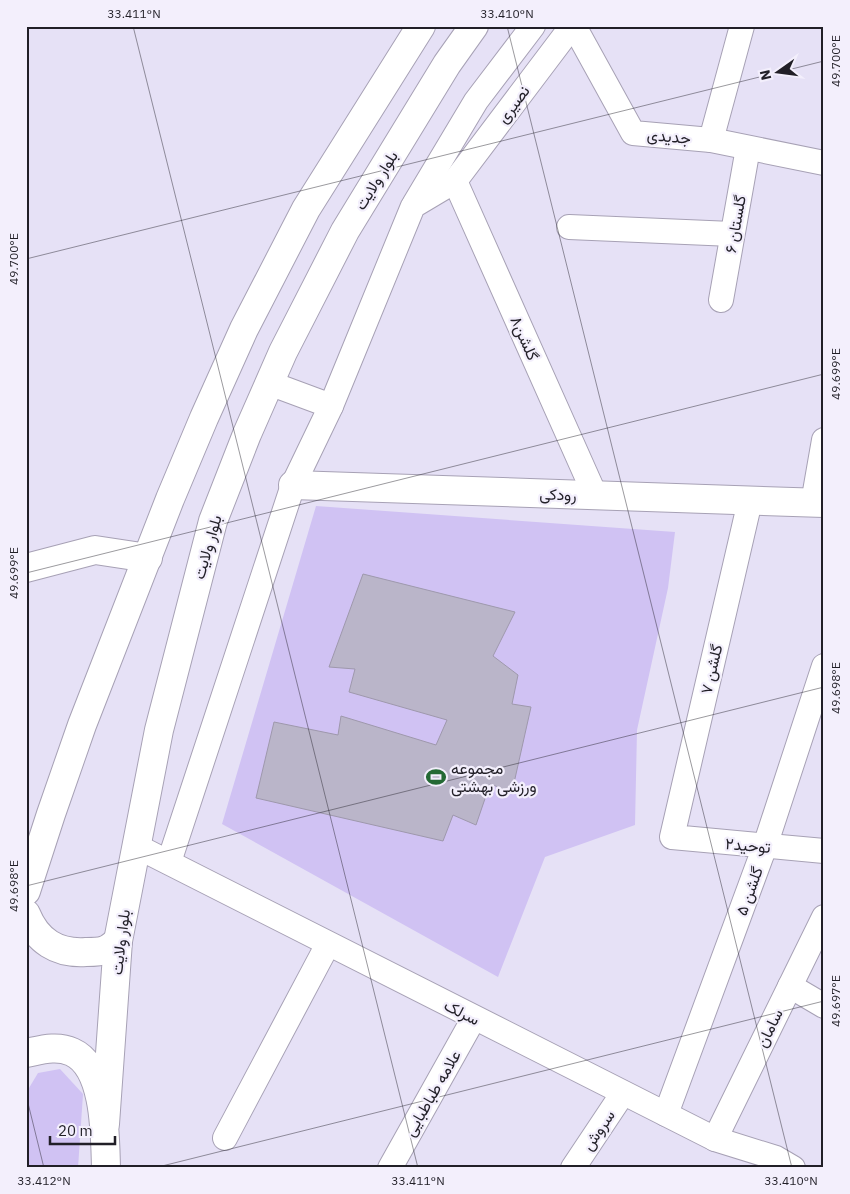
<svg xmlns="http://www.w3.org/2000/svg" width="850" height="1194" viewBox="0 0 850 1194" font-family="'IBM Plex Sans',Vazirmatn,sans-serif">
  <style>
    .green { fill: #d0c2f3 }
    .building { fill: #bab5c9; stroke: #9e98ac }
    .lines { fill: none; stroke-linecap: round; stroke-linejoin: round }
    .street-casing { stroke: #a7a1b5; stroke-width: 26 }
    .secondary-casing { stroke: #a7a1b5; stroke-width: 30 }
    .primary-casing { stroke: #a7a1b5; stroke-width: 30 }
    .street { stroke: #fff; stroke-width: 24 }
    .secondary { stroke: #fff; stroke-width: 28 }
    .primary { stroke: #fff; stroke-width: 28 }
    .ticks { fill: none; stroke: #211f27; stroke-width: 1; stroke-opacity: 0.45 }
    .labels { text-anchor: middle; stroke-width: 4.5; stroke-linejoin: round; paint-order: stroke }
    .street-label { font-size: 16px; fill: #211f27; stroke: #f3effc }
    .poi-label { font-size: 16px; fill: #211f27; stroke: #f3effc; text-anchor: start }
    .neatline { fill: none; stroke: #211f27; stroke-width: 2 }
    .ticks-label { font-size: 12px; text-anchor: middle; fill: #211f27 }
  </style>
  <rect width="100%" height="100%" fill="#e6e1f6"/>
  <g class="green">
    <path d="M316 506 675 532 668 588 637 730 635 825 545 857 498 977 222 824Z"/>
    <path d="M60 1069 83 1094 78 1168H26V1093L38 1073Z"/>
  </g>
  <path class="building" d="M363 574 515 612 493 656 518 675 512 704 531 707 512 792 490 784 476 825 453 815 443 841 256 798 274 722 338 735 341 716 436 745 447 720 349 692 355 669 329 667Z"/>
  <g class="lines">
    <defs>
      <g id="street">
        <path d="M574 26 633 133 711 140 824 163"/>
        <path d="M711 140 742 26"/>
        <path d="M455 181 595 495"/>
        <path d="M415 203 476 101 533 26"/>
        <path d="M569 227 732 234"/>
        <path d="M721 300 748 148"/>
        <path d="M269 383 331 406"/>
        <path d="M750 501 672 837 824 851"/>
        <path d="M813 503 824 440"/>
        <path d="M136 846 715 1139 776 1158 793 1168"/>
        <path d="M169 862 293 485 331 406 413 206 455 181 572 26"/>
        <path d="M790 986 824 1006"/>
        <path d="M666 1114 765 846 824 666"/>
        <path d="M225 1138 328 944"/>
        <path d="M715 1139 824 917"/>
        <path d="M390 1168 474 1018"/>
        <path d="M573 1168 623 1093"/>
      </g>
      <g id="secondary">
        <path d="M293 485 824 503"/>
        <path d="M26 568 95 550 148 558"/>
      </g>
      <g id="primary">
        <path d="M26 891 51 814 82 725 170 499 204 418 244 329 306 209 421 26"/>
        <path d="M26 914C37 941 57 954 86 952 92 952 100 952 105 950 110 948 114 944 118 941"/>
        <path d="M26 1053C41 1050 57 1045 72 1052 106 1067 105 1136 106 1168"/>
        <path d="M105 1124 118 941 125 905 159 730 213 521 247 434 283 352 345 231 447 64 474 26"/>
      </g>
    </defs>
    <use href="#street" class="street-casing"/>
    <use href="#secondary" class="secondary-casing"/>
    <use href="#primary" class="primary-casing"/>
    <use href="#street" class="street"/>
    <use href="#secondary" class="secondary"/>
    <use href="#primary" class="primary"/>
  </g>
  <path class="ticks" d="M133 26 418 1168M507 26 792 1168M26 259 824 61M26 573 824 374M26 886 824 687M26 1095 44 1168M154 1168 824 1001"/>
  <defs>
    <symbol id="stadium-bare" viewBox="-9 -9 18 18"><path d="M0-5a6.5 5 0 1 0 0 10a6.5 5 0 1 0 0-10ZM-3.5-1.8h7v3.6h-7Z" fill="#246934" stroke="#f3effc" stroke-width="2.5" paint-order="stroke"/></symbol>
  </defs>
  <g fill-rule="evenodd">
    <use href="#stadium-bare" x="422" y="763" width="28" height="28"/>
  </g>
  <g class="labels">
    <g class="street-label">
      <text transform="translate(513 104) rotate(-53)" y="6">نصیری</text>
      <text transform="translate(669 136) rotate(5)" y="6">جدیدی</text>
      <text transform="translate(376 180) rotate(-58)" y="6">بلوار ولایت</text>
      <text transform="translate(735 224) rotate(-80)" y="6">گلستان ۶</text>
      <text transform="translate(525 338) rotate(66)" y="6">گلشن۸</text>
      <text transform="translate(558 494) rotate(2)" y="6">رودکی</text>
      <text transform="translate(207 547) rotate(-74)" y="6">بلوار ولایت</text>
      <text transform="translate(711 669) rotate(-77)" y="6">گلشن ۷</text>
      <text transform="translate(748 845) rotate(5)" y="6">توحید۲</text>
      <text transform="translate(749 891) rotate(-70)" y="6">گلشن ۵</text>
      <text transform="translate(120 942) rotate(-83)" y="6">بلوار ولایت</text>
      <text transform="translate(462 1012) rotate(27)" y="6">سرلک</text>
      <text transform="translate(769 1028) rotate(-64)" y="6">سامان</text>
      <text transform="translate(432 1093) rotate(-60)" y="6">علامه طباطبایی</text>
      <text transform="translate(598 1130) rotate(-56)" y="6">سروش</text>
    </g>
    <g class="poi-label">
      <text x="451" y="774">مجموعه<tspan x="451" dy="18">ورزشی بهشتی</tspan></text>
    </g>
  </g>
  <rect width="850" height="1194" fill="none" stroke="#f3effc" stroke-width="55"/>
  <g transform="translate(778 72) rotate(256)" stroke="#f3effc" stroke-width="4" paint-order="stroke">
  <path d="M0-4L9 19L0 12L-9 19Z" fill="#211f27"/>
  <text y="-8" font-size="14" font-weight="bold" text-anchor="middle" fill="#211f27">N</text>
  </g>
  <path d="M50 1136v8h65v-8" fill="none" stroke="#211f27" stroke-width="2.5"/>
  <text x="58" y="1136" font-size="15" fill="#211f27" stroke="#f3effc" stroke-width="4" paint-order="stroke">20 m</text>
  <rect x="28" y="28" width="794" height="1138" class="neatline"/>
  <g class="ticks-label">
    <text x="134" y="18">33.411°N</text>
    <text x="507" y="18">33.410°N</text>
    <text transform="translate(836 61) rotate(-90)" y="4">49.700°E</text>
    <text transform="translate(14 259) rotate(-90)" y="4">49.700°E</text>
    <text transform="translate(836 374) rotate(-90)" y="4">49.699°E</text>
    <text transform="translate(14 573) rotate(-90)" y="4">49.699°E</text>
    <text transform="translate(836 688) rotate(-90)" y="4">49.698°E</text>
    <text transform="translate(14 886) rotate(-90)" y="4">49.698°E</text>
    <text transform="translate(836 1001) rotate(-90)" y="4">49.697°E</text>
    <text x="44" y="1185">33.412°N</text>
    <text x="418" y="1185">33.411°N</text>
    <text x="791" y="1185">33.410°N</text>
  </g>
</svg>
